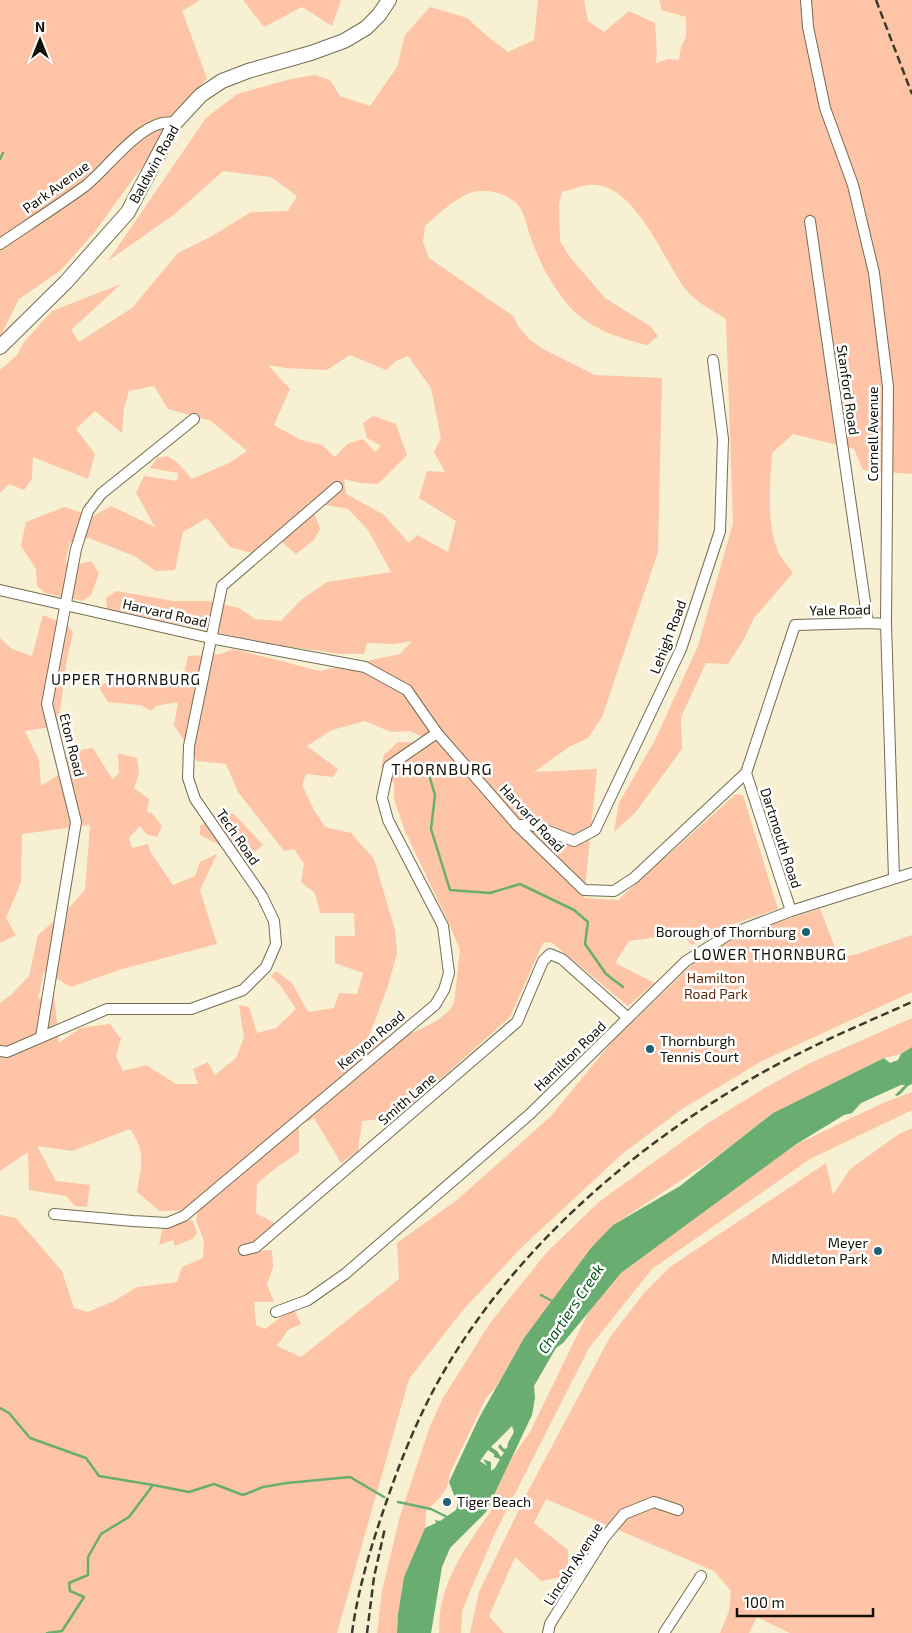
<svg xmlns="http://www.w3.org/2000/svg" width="912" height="1633" viewBox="0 0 912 1633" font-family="'Exo 2',sans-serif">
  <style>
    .green { fill: #fec4a7; fill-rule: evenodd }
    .water { fill: #69ad70; fill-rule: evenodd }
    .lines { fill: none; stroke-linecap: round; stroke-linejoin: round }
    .stream { stroke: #69ad70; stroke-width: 2.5 }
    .street-casing { stroke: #736d53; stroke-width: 12 }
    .secondary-casing { stroke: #736d53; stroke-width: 16 }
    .street { stroke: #fff; stroke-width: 10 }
    .secondary { stroke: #fff; stroke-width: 14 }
    .rail { stroke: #3d3a2c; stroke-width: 2.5; stroke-dasharray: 8 4; stroke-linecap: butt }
    .poi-dot { fill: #1e6174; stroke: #fff; stroke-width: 2 }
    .labels { text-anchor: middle; stroke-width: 5; stroke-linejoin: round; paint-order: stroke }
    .street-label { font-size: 14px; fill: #121006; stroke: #fff }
    .poi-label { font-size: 14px; fill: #121006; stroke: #fff; text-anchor: end }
    .park-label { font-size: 14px; fill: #5f2c0e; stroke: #fff }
    .neighbourhood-label { font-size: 15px; letter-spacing: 1px; fill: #121006; stroke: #fff }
    .water-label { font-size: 15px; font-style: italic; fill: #025218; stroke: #fff }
    .quarter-label { font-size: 16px; letter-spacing: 1px; fill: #121006; stroke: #fff }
  </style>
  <rect width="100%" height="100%" fill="#f7f0d3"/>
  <g class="green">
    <path d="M0 0H200L182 11 207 78 93 234 60 271 19 299 0 337Z"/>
    <path d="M243 0H341L332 26 302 7 264 27Z"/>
    <path d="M538 0H584L588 21 604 32 629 11 655 23 657 52 656 63 668 59 679 60 681 47 686 37V17L662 10 659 0H912V474L863 470 854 449 793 434 772 453C770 482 767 515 775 543 778 555 786 564 793 573L754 618 744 639 728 664 706 663 681 717 682 749 635 813 614 832 619 803 655 740 698 646 733 523 726 319C710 309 694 301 683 286 662 256 632 179 588 185 579 186 570 190 562 192L559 204 560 241 569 256 605 298 650 326 658 336 647 345C619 338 590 329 570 307 553 288 539 262 531 238 527 228 525 214 519 206 510 194 485 187 470 193 453 200 438 214 425 226L423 242 429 258 513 316 519 327 529 339 543 349 595 375 662 378 658 552 602 717 588 738 569 747 534 772 597 769 584 898 618 900 736 794 743 795 778 909 722 928 692 945 681 934 629 941 615 963 655 983 628 1006 551 942 543 943 510 1017 398 1117 362 1121 358 1151 341 1163 314 1118 299 1126V1152L273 1170 257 1184 256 1213 276 1224 261 1235 251 1251 272 1250 273 1267 267 1284 274 1302H254L256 1325 265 1329 293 1308 301 1324 288 1330 277 1346 301 1357 399 1279 397 1243 457 1200 550 1117 611 1043 699 958 739 936 774 923 820 909 839 958 857 954 912 935V992L762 1061 682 1109 622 1154 523 1246 463 1310 409 1379 337 1633H0V1215L16 1218 62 1271 74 1308 88 1312 114 1301 137 1287 177 1282 182 1267 203 1258 204 1241 196 1220 198 1210 160 1211 137 1192C141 1163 147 1154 130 1129L72 1151 37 1146 56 1181 90 1185 87 1207 75 1206 66 1196 29 1190 28 1152 0 1171V1003L11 995 29 976 38 935 67 910 85 890 90 825 22 834 21 882 6 918 16 935 0 943V638L12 649 32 656 43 615 67 625 73 632 67 659 58 726 25 731 39 760 41 786 60 774 69 752 93 748 112 779 119 773 118 753 137 758 139 773 134 788 149 799 147 812 152 813 162 826 157 837 146 834 140 826 129 838 132 848 148 844 151 853 173 885 195 876 200 862 217 854 200 890 217 944 122 969 71 987 44 971 38 999 54 993 59 1043 80 1028 110 1024 121 1039 116 1056 123 1071 146 1065 176 1084H198L193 1069 208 1062 215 1075 236 1058 244 1038 239 1005 249 1007 257 1033 276 1028 296 1009 280 985 271 976 276 971 292 983 308 1012 334 1008 339 993 357 994 363 973 335 963V936H355L354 913H320L315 893 301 882 304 864 294 849 284 851 238 792 226 764 197 761 174 725 178 702 156 706 152 711 140 705 108 702 98 686 118 678 149 686 182 682 188 656 221 654 233 649 320 671 400 654 412 641 395 644 367 643 364 654H340L270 644 107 609 106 598 116 591 174 601H208L239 608 255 619 281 621 301 600 327 582 391 572 368 530 348 509 309 502 304 509 314 512 320 529 314 540 296 554 274 535 252 553 230 547 207 518 183 532 175 570 156 571 134 556 89 538 70 543 65 563 77 565 91 561 99 573 91 595 83 601 45 593 37 586 36 569 21 546 26 522 64 507 93 516 111 506 155 527 136 493 144 476 177 481 178 473 150 468 157 458 167 456 178 463 192 479 229 463 247 451 211 421 168 409 154 386 129 391 124 409 122 433 95 411 76 429 95 454 88 479 33 457 32 479 24 490 9 484 0 493V370L17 355 24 342 52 311 121 284 71 330 79 342 132 308 178 253 212 236 251 212 288 211 297 196 271 177 223 171 175 214 108 261 206 118 237 94 291 79 315 75 330 80 340 96 370 106 397 67 405 35 430 7 467 18 487 36 508 52 534 40ZM350 355 386 370 396 361 408 356 431 388 441 438 434 452 445 472 427 471 419 498 456 521 448 552 417 535 409 543 384 515 346 494 344 479 360 483 378 484 407 455 396 424 373 416 363 423 367 438 381 446 375 452 363 439 347 444 335 457 322 445 301 440 274 425 290 389 268 365 286 368 327 370ZM365 721 391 732 410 731 435 743 398 742 384 755 381 767 394 783V799L405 831 450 926 460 950 454 1003C443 1026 391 1043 368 1039L388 986 397 953 395 930 374 859 351 833 325 827 314 810 302 785 306 774 333 777 338 769 307 746 332 730Z"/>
    <path d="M216 814H234L263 845 252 854 239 855 200 835V826Z"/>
    <path d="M912 1018V1047L901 1054 884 1058 773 1113 715 1158 613 1225 524 1338 496 1387 486 1398 449 1475C450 1489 437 1502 426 1510L425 1528 404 1577 398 1614 397 1633H377L382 1591 400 1516 430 1426 443 1398 490 1323 547 1252 600 1201 708 1123 763 1089 810 1063Z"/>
    <path d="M912 1092V1110L810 1159 652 1269 589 1348 494 1535 462 1611 461 1633H439C440 1623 439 1612 442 1602 450 1567 473 1536 494 1507L492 1500 513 1456 530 1432 589 1311 621 1273 795 1145 883 1103Z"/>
    <path d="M912 1128V1633H790L757 1617 749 1633H720L729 1611 731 1591 714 1571 546 1499 534 1523 568 1550V1576L541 1581 515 1557 489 1616 504 1633H470L479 1592 526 1495 610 1337 645 1292 670 1267 826 1163 833 1195 850 1169 899 1134Z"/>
    <path d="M192 1220 197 1232 194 1238 175 1246 173 1240 159 1245 163 1226Z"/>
  </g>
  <path class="water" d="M912 1047V1084C905 1086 904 1093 897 1096L895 1095 905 1085H901L861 1103 852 1113 844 1115 795 1145 621 1273 563 1343 556 1348 534 1386 535 1398 532 1415 486 1512 450 1548 442 1567 431 1633H397L398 1614 404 1577 425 1528 436 1523 435 1520 440 1521 456 1510 459 1499 454 1495 449 1482 479 1418 524 1338 591 1248 613 1225 680 1186 773 1113 884 1058 890 1063 898 1060 901 1054ZM512 1426 514 1432 508 1443 507 1448 504 1449 500 1444 498 1447 504 1453 501 1457 497 1451 491 1447ZM488 1450 494 1454V1457L500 1459 495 1468 491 1471V1462L483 1459 487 1466 480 1461Z"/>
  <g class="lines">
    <g class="stream">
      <path d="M0 159 3 153"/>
      <path d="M429 775 435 795 431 829 450 890 490 893 520 884 574 910 588 922 585 944 606 974 623 987"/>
      <path d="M541 1295 552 1301"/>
      <path d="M0 1408 9 1413 30 1438 86 1458 99 1476 153 1485"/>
      <path d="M398 1502 431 1509 447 1517"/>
      <path d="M47 1633 62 1631 84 1597 70 1591 69 1583 88 1575V1557L101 1534 129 1517 153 1485 189 1492 214 1484 243 1495 263 1487 287 1483 350 1477 384 1497"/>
    </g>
    <defs>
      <g id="street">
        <path d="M806 0 808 27 825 108 853 185 874 273 888 387 886 624 894 878"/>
        <path d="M810 221 868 623"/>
        <path d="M0 244C28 225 56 207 84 187 107 170 144 115 175 123"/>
        <path d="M0 590 210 638 365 667 407 690 437 733 517 825 584 890 614 891 634 878 746 773 795 625 868 623 886 624"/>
        <path d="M746 773 791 911"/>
        <path d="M517 825H532L574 841 595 830 681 649 720 531 723 439 713 360"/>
        <path d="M41 1037 76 822 47 704 76 549 88 511 101 494 194 419"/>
        <path d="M0 1051 7 1052 107 1009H191L243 990 266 967 276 944 274 921 262 896 195 799 188 778 189 746 222 586 337 487"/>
        <path d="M54 1214 133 1221 167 1223 184 1216 435 1005 444 990 449 973 443 926 388 820 382 798 389 766 437 733"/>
        <path d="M244 1250 256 1247 517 1022 543 961 550 954 562 959 628 1018"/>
        <path d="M276 1312 308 1300 345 1274 530 1114 686 961 728 935 791 911 912 873"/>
        <path d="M548 1633 550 1624 604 1538 624 1514 654 1502 678 1510"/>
        <path d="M664 1633 701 1576"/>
      </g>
      <path id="secondary" d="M0 347 66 282 128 212 175 123 201 95 222 81 248 71 311 53 344 41 366 28 379 15 389 0"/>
    </defs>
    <use href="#street" class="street-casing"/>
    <use href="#secondary" class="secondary-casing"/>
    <use href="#street" class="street"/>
    <use href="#secondary" class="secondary"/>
    <g class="rail">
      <path d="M876 0 912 94"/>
      <path d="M352 1633C358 1588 372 1543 387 1500 400 1462 415 1425 434 1389 505 1258 624 1153 751 1079 803 1049 858 1026 912 1002"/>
      <path d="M367 1633 374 1577 385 1528"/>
    </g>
  </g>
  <g class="poi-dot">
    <circle cx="806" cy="932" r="5"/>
    <circle cx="650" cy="1049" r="5"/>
    <circle cx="878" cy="1251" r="5"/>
    <circle cx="447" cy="1502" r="5"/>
  </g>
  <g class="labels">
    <g class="street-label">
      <text transform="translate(154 164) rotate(-61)" y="5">Baldwin Road</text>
      <text transform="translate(56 187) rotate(-36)" y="5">Park Avenue</text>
      <text transform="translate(848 390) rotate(82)" y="5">Stanford Road</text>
      <text transform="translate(873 434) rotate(-90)" y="5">Cornell Avenue</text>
      <text transform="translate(840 610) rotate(-1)" y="5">Yale Road</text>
      <text transform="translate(165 613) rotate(13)" y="5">Harvard Road</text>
      <text transform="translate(668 637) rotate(-69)" y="5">Lehigh Road</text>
      <text transform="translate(72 745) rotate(76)" y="5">Eton Road</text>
      <text transform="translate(532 818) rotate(47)" y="5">Harvard Road</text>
      <text transform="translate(238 837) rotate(55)" y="5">Tech Road</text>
      <text transform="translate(781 838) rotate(72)" y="5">Dartmouth Road</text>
      <text transform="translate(371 1040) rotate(-40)" y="5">Kenyon Road</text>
      <text transform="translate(570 1056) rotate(-44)" y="5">Hamilton Road</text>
      <text transform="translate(407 1099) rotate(-41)" y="5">Smith Lane</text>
      <text transform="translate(573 1564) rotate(-57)" y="5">Lincoln Avenue</text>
    </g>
    <g class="poi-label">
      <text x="796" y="937">Borough of Thornburg</text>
      <text x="660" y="1046" text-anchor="start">Thornburgh<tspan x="660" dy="16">Tennis Court</tspan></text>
      <text x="868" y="1248">Meyer<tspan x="868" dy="16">Middleton Park</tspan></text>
      <text x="457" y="1507" text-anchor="start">Tiger Beach</text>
    </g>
    <g class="park-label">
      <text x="716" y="983">Hamilton<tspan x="716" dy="16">Road Park</tspan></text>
    </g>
    <g class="neighbourhood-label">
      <text x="126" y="685">UPPER THORNBURG</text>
      <text x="770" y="960">LOWER THORNBURG</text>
    </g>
    <g class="water-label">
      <text transform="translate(571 1309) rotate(-56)" y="5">Chartiers Creek</text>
    </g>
    <g class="quarter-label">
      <text x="442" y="775">THORNBURG</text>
    </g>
  </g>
  <g transform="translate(40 40)" stroke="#ffffff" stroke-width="4" paint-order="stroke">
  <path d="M0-4L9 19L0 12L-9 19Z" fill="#121006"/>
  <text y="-8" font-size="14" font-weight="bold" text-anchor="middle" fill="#121006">N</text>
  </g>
  <path d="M737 1608v8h136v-8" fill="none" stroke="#121006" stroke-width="2.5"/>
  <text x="744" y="1608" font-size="15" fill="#121006" stroke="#ffffff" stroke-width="4" paint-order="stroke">100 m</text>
</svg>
